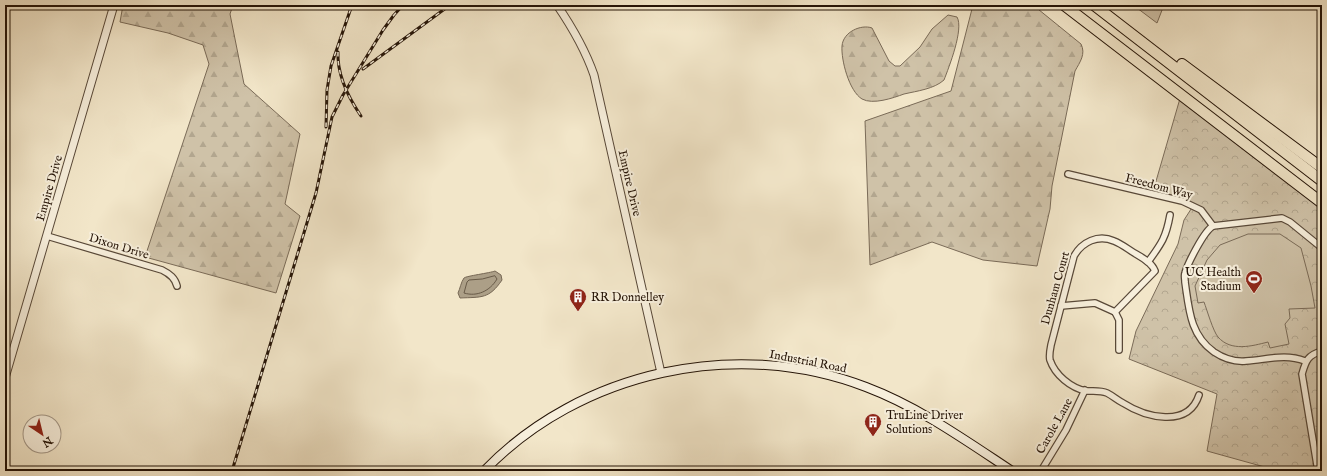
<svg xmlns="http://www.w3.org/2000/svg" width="1327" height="476" viewBox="0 0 1327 476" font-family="'IM FELL English',serif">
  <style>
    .forest { fill: url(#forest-firs); stroke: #7a6b58 }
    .park { fill: url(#park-crowns); stroke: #7a6b58 }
    .pitch { fill: #cfc2a8; stroke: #7a6b58 }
    .water { fill: #ac9f87; stroke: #766754 }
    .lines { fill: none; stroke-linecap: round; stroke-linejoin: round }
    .shore { stroke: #685a47; stroke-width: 1 }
    .minor-casing { stroke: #584838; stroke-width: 8 }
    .tertiary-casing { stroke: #584838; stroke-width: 9 }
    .secondary-casing { stroke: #251407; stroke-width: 10 }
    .motorway-casing { stroke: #251407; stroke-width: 12 }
    .minor { stroke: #f7efdc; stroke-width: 5.5 }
    .tertiary { stroke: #f7efdc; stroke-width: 7 }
    .secondary { stroke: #f7efdc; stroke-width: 8 }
    .motorway { stroke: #f2e6c9; stroke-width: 10 }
    .rail-casing { stroke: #251407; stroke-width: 3 }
    .rail { stroke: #f7efdc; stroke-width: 1.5; stroke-dasharray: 4.5; stroke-linecap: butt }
    .labels { text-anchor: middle; stroke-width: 4; stroke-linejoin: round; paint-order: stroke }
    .street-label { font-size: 12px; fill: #251407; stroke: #f7efdc }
    .poi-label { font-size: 12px; fill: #251407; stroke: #f7efdc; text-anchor: start }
  </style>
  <defs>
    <pattern id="forest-firs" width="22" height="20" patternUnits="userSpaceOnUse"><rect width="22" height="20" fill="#cfc2a8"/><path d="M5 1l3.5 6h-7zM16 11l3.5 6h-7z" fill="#b2a68f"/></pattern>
    <pattern id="park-crowns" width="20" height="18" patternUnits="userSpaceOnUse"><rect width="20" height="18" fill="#cfc2a8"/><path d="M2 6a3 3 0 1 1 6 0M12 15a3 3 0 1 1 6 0" fill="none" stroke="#b2a68f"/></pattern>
  </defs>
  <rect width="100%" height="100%" fill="#f2e6c9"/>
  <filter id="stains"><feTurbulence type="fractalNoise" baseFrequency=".005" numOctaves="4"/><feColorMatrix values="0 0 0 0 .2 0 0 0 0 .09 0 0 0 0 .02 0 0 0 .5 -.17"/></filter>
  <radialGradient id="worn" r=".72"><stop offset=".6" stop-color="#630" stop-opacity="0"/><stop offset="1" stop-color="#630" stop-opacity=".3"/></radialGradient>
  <g class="forest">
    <path d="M123 5H233L230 14 244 84 300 134 285 204 300 216 276 293 145 257 209 64 203 45 168 33 120 22Z"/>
    <path d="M973 5H1033L1081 44C1086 54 1080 62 1075 71L1052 186 1050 209 1037 266 983 260 932 242 870 265 865 121 951 91Z"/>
    <path d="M948 15 957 17C964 29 949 67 944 80 934 89 917 91 904 94 893 98 873 105 862 99 849 91 841 60 842 46 843 32 861 24 872 28L889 61 895 66H900L920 47 932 29Z"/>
  </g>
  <path class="park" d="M1181 95 1322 203V471H1279L1207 451 1217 394 1129 359 1136 331 1178 244 1184 220 1193 206 1152 195Z"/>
  <g class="pitch">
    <path d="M1133 5H1164L1157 23Z"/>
    <path d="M1248 234H1280L1301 248 1311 286 1315 308 1289 309 1290 318 1285 324 1289 344 1270 348 1268 342C1252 346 1231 352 1218 337 1213 331 1207 310 1204 302L1198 303 1195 286 1207 260 1220 245Z"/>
  </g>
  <path class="water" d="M495 271 501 275 502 280C489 299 482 297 460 298L458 293C460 289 461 282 464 278 466 276 490 273 495 271Z"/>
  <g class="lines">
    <path class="shore" d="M495 276 497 279C490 291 477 297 464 293L467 282 469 280 482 279Z"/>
    <defs>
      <g id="minor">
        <path d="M1068 174 1182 201 1201 210 1213 226 1282 218 1290 222 1322 248"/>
        <path d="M1213 226C1204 231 1188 263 1185 273 1184 276 1185 278 1185 282 1189 309 1190 335 1214 352 1223 358 1235 362 1246 361 1266 360 1285 353 1305 361"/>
        <path d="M47 236 162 270C170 274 175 278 177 286"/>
        <path d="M1148 262C1161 244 1166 238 1170 215"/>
        <path d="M1061 306 1095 303 1115 312"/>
        <path d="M1115 312 1155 271C1152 263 1143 258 1136 254 1129 250 1122 244 1114 241 1098 234 1082 242 1074 256L1051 345C1050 350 1049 356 1050 360 1055 375 1071 388 1086 391 1093 391 1101 390 1107 393 1113 396 1117 400 1123 403 1145 417 1188 429 1199 395"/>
        <path d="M1115 312 1119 320V350"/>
        <path d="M1041 471 1066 430 1085 390"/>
        <path d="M1318 471 1302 374C1306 360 1308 355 1322 351"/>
      </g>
      <g id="tertiary">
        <path d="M557 5C572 27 585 49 594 75L661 373"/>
        <path d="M5 378 114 5"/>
      </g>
      <path id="secondary" d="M484 471C580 371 737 337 866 387 919 407 965 440 1012 471"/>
      <g id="motorway">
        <path d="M1064 5 1322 203"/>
        <path d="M1094 5 1322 181"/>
        <path d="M1182 64 1322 168"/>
      </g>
    </defs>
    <use href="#minor" class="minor-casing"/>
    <use href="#tertiary" class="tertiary-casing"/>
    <use href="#secondary" class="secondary-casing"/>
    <use href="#motorway" class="motorway-casing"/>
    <use href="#minor" class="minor"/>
    <use href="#tertiary" class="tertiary"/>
    <use href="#secondary" class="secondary"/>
    <use href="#motorway" class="motorway"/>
    <defs>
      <g id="rail">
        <path d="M338 52C337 75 348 97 361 116"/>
        <path d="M363 69 450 5"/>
        <path d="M326 127 327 90 331 66 352 5"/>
        <path d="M232 471 316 193 332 117 343 95 383 30 394 15 403 5"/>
      </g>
    </defs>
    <use href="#rail" class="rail-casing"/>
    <use href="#rail" class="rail"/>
  </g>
  <defs>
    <symbol id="stadium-pin" viewBox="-11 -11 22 30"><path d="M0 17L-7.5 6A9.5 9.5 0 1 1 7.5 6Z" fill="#8f2418" stroke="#f7efdc"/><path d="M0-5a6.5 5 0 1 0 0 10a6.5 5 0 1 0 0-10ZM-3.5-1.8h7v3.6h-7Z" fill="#fff"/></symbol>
    <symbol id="building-pin" viewBox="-11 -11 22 30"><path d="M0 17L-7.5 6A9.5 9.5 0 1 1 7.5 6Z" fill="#8f2418" stroke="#f7efdc"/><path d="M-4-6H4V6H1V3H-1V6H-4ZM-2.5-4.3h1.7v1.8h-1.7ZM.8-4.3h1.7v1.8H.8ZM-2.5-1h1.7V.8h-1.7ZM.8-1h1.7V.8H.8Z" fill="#fff"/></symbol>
  </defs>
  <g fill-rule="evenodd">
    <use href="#stadium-pin" x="1244" y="269" width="20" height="27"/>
    <use href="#building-pin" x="568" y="287" width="20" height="27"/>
    <use href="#building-pin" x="863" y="412" width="20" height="27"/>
  </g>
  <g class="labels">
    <g class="street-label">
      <text transform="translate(630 183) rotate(77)" y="4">Empire Drive</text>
      <text transform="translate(1159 186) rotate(15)" y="4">Freedom Way</text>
      <text transform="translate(49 188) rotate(-74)" y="4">Empire Drive</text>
      <text transform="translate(119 246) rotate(17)" y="4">Dixon Drive</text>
      <text transform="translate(1055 288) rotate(-74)" y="4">Dunham Court</text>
      <text transform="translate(808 361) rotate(11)" y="4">Industrial Road</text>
      <text transform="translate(1054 426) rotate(-61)" y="4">Carole Lane</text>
    </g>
    <g class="poi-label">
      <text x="1241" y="276" text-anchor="end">UC Health<tspan x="1241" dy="14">Stadium</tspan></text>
      <text x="591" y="301">RR Donnelley</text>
      <text x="886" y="419">TruLine Driver<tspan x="886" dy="14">Solutions</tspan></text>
    </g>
  </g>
  <rect width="1327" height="476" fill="none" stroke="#f2e6c9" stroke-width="20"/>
  <rect x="6" y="6" width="1315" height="464" fill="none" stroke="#251407" stroke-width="2"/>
  <rect x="10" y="10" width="1307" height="456" fill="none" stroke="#251407"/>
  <g transform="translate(42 434) rotate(145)"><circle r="19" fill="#f7efdc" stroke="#a39787"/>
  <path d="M0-3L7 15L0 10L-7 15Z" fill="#8f2418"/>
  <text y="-6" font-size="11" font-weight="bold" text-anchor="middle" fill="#251407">N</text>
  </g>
  <rect width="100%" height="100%" filter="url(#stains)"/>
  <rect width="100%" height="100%" fill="url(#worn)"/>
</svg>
